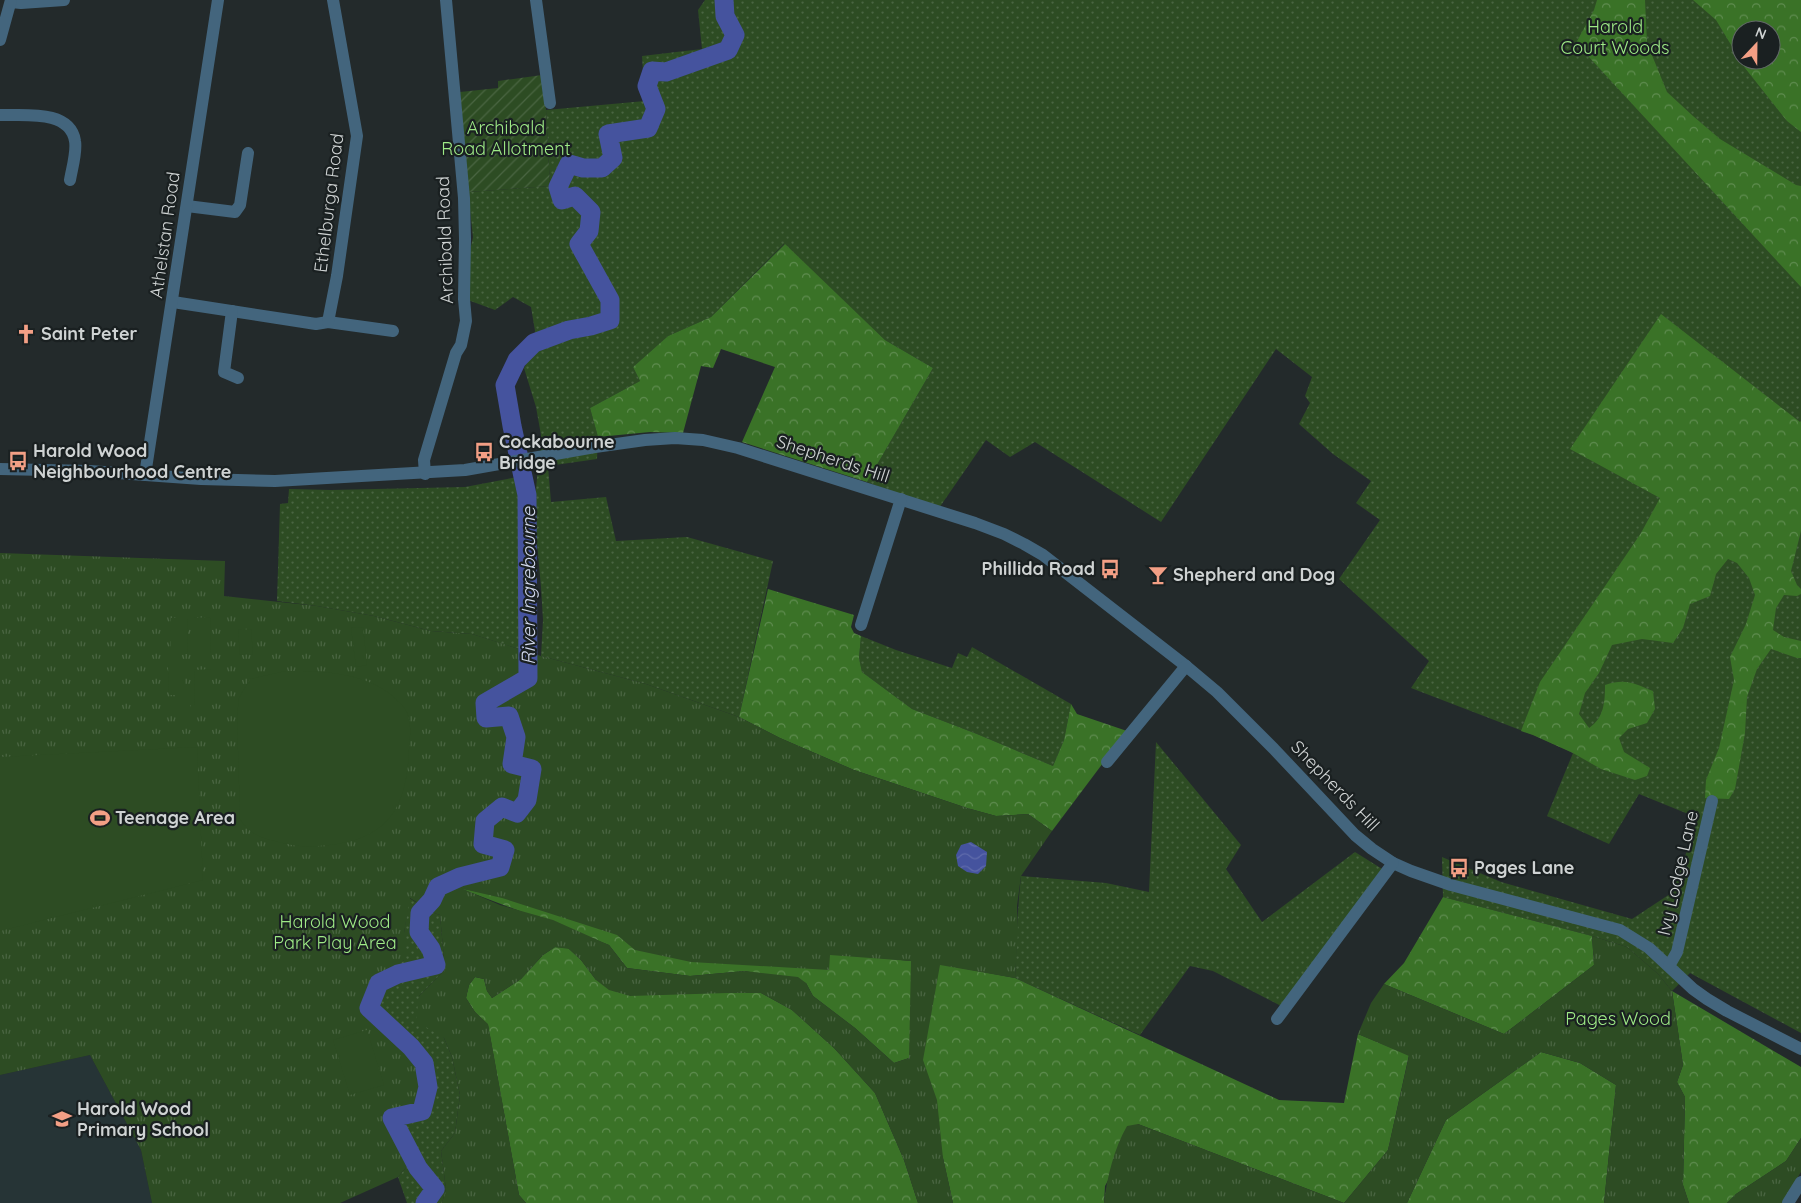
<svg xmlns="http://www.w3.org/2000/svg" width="1801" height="1203" viewBox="0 0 1801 1203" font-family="Quicksand,sans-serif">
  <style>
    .built { fill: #263436 }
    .grass { fill: url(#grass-dots); fill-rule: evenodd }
    .forest { fill: url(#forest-crowns); fill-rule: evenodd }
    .park { fill: url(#park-tufts); fill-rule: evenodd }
    .garden { fill: url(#garden-furrows) }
    .pitch { fill: #2d4c23 }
    .water { fill: url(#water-waves) }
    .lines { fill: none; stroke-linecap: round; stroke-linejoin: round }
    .river { stroke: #45539e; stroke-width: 19 }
    .minor { stroke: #43657d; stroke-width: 12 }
    .labels { text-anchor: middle; stroke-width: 4.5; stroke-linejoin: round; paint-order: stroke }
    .park-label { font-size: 18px; fill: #9eea86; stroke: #1a2021 }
    .street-label { font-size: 18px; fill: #cfd3d3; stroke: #1a2021 }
    .poi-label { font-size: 18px; font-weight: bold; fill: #cfd3d3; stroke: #1a2021; text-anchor: start }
    .water-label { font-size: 19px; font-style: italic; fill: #d1d8ed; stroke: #1a2021 }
  </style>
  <defs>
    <pattern id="grass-dots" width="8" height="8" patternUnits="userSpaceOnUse" patternTransform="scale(1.25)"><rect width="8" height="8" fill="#2d4c23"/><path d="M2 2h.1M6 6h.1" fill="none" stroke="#4a6542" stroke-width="1.8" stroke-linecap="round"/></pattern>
    <pattern id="forest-crowns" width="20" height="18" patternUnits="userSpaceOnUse" patternTransform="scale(1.25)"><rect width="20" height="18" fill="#3a7227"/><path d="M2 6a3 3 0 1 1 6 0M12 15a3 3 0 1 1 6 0" fill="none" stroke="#5f8c50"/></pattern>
    <pattern id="park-tufts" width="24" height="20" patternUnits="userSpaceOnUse" patternTransform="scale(1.25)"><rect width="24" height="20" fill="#2d4c23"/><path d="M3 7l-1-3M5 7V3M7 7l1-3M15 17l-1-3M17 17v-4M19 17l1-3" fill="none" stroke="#4a6542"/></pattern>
    <pattern id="garden-furrows" width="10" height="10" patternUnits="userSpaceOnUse" patternTransform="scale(1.25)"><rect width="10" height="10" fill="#2d4c23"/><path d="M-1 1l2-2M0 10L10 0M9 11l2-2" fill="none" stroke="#4a6542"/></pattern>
    <pattern id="water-waves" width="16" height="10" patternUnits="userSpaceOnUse" patternTransform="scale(1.25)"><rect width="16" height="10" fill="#45539e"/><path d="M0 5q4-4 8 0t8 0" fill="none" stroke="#5f6bab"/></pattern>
  </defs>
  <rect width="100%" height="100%" fill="#232a2b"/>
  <path class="built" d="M90 1055 141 1150 152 1203H0V1075Z"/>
  <g class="grass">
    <path d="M705 0H1801V1033L1690 973 1672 991 1658 974 1627 947 1592 936 1443 897 1442 857 1501 882 1632 919 1673 892 1698 818 1639 794 1609 844 1547 816 1573 753 1533 735 1411 688 1429 661 1339 579 1380 520 1356 503 1371 481 1333 454 1299 424 1310 403 1305 396 1312 377 1276 349 1161 522 1035 442 1010 457 986 440 937 511 867 482 933 368 885 340 784 244 711 317 668 336 633 367 640 381 590 408 598 437 597 459 548 466 551 502 606 497 616 541 687 537 773 561 739 717 646 684 541 656 543 620 541 587 534 510 541 435 536 407 524 368 534 349 535 331 531 307 513 297 495 310 465 299V274L473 237 468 192 550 186 546 110 645 101 642 56 702 49 698 10ZM1741 30H1771V60H1741Z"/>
    <path d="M523 476 527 495 528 652 472 634 431 631 374 616 317 606 277 601 280 504 288 503 289 489 331 490 465 487Z"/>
    <path d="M861 636 896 650 952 668 958 653 967 657 972 647 1071 704 1064 740 1053 766 977 734 912 709 862 672 859 658Z"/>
    <path d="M1156 742 1241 845 1226 869 1262 922 1355 852 1387 872 1285 1008 1213 971 1190 966 1140 1035 1015 978C1017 944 1017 910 1021 876L1106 883 1149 892Z"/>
    <path d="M409 898 434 913 440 915 445 970 419 996 444 1038 452 1057 460 1095 455 1133 441 1151 446 1189 442 1203H407L398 1177 415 1157 401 1121 386 1016 378 1026 364 1016 363 997 374 980 390 973 404 960V933Z"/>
  </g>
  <g class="forest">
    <path d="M1597 0H1645L1647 43 1667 92 1693 116 1720 139 1796 185 1801 186V287L1576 43 1594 10Z"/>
    <path d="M1693 0H1801V132L1787 121 1745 68 1716 20ZM1741 30H1771V60H1741Z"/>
    <path d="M785 244 885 340 933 368 867 482 742 442 775 367 721 349 713 368 701 366 683 433 650 432 598 437 590 408 640 381 633 367 668 336 711 317Z"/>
    <path d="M1661 314 1800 422 1801 421V531L1791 571 1797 585 1801 589V594L1797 596 1784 595 1776 608 1773 630 1784 637 1801 641V658H1797L1771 649 1757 669 1747 697 1745 733 1735 789 1729 799 1705 798 1706 780 1719 748 1734 680 1730 657 1746 624 1755 595 1749 578 1737 563 1728 559 1716 574 1710 596 1690 604 1683 628 1673 643 1642 639 1612 645 1599 673 1585 693 1579 714 1589 728C1604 718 1605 702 1605 685 1625 678 1634 683 1653 691L1655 709 1647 723 1628 729 1619 738 1624 752 1650 768 1647 776 1635 780 1601 769 1573 753 1533 735 1521 731 1540 682 1641 533 1660 498 1570 449Z"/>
    <path d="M768 589 854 615 851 627 854 633 861 636 859 658 862 672 912 709 977 734 1053 766 1064 740 1071 704 1077 714 1127 731 1052 831 1028 814 996 816 967 808 854 770 780 738 739 717Z"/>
    <path d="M459 888 795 953 861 956 940 964 1015 978 1279 1100 1344 1103 1358 1034 1409 1055 1388 1150 1344 1203 1138 1124 1105 1186 1104 1203H953L943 1158 909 1058 894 1063 855 1028 813 996 806 983 745 971 690 976 627 968 609 945Z"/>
    <path d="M1443 897 1592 936 1594 965 1504 1034 1384 984 1404 963Z"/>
    <path d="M555 947 568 948 581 960 596 980 728 993H761L792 1010 834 1048 875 1093 904 1160 918 1203H526L519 1195 488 1025 475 1012 466 998 469 985 475 977 484 979 487 991 492 998 521 979 543 955Z"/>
    <path d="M1672 991 1801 1067V1138L1786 1161 1736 1194 1727 1203H1689L1683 1185 1685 1097 1677 1082 1683 1065Z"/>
    <path d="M1541 1052 1580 1063 1616 1085 1604 1203H1407L1446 1120Z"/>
  </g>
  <g class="park">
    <path d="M0 553 225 561 224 596 317 606 374 616 431 631 472 634 541 656 646 684 739 717 780 738 854 770 967 808 996 816 1028 814 1052 831 1021 876 1017 906 1018 931 1015 978 940 965 923 1060 937 1100 943 1158 953 1203H918L904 1160 875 1093 834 1048 792 1010 761 993H728L630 996 609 990 596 980 581 960 569 949 555 947 543 955 521 979 492 998 487 991 484 979 475 977 469 985 466 998 475 1012 488 1024 519 1195 526 1203H442L446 1189 441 1151 455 1133 460 1095 452 1057 444 1038 416 1021 419 996 445 970 440 915 434 913 410 898 404 933V960L390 973 374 980 364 997V1016L378 1026 386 1015 424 1053 433 1085 425 1112 401 1121 415 1157 398 1177 340 1203H152L141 1150 90 1055 0 1075ZM463 889 502 898 617 935 635 950 691 962 829 970 830 955 911 961 909 1058 894 1063 855 1028 813 996 806 983 798 977 745 971 690 976 627 968 609 945 553 920 500 905Z"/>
    <path d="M1592 936 1627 947 1658 974 1672 991 1683 1065 1677 1082 1685 1097 1683 1185 1689 1203H1604L1616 1085 1580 1063 1541 1052 1446 1120 1407 1203H1104C1107 1177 1114 1149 1127 1126L1138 1124 1344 1203 1388 1150 1409 1056 1358 1034 1371 1003 1384 984 1504 1034 1594 965Z"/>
    <path d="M1801 1138V1172L1782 1203H1727L1736 1194 1786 1161Z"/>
  </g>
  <path class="garden" d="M542 75 546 110 550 186 468 192 460 92 498 88V81Z"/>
  <g class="pitch">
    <path d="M210 617 211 654H194V618Z"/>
    <path d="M171 618H187L188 654H171Z"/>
    <path d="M363 627 367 665 356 667 351 628Z"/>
    <path d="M251 629 253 654 240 655 238 630Z"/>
    <path d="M168 665H185V695H169Z"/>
    <path d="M211 669V706H195L194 670Z"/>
    <path d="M286 671C327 671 372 672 402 705 413 717 410 735 409 749 407 805 390 839 329 845 315 846 302 848 288 844 267 839 252 838 240 819L237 716 239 698 250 679Z"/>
    <rect x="169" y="698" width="21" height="14"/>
    <path d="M197 747 203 880 0 931V757Z"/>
    <path d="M367 1030 384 1085 350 1095 333 1040Z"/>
  </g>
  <path class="water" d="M971 842 987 852 986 866 978 874 967 872 958 866 956 855 961 845Z"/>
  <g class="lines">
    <path class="river" d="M425 1203 435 1189 418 1168 392 1118 422 1111 428 1087 424 1063 411 1047 369 1008 379 983 398 974 436 965 431 949 419 932 420 913 432 900 438 887 460 877 500 867 505 850 483 844 485 821 502 807 517 813 527 800 532 769 512 764 516 737 509 716 486 718 485 703 528 678 527 495 512 426 505 385 517 360 534 343 569 330 591 326 610 320V300L579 244 589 231 591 212 575 196 562 200 558 187 569 164 583 168H602L613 158 608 134 648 128 656 109 647 86 652 71 666 72 728 50 735 35 725 16 724 0"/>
    <g class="minor">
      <path d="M536 0 550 103"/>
      <path d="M11 2 21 3 64 0"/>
      <path d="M0 40 11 0"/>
      <path d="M0 115C23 116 70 109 75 141 77 152 72 168 70 180"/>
      <path d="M187 206 235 212 240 205 248 153"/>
      <path d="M173 302 316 324 328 322 393 331"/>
      <path d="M232 311 224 372 238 378"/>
      <path d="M328 322 337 276 357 136 333 0"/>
      <path d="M0 469 90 471 201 479 275 481 465 470 595 447 645 440 675 438 703 440 738 448 975 523 1004 534 1024 544 1043 555 1186 666 1217 692 1274 749 1355 835 1372 849 1393 863 1411 871 1451 885 1620 930 1649 948 1693 989 1707 999 1727 1011 1801 1049"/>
      <path d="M425 474 424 460 456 353 461 345 466 321 464 299 465 239 464 198 446 0"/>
      <path d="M145 475 218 0"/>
      <path d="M861 625 901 499"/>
      <path d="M1107 762 1186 666"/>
      <path d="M1669 966 1677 952 1712 801"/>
      <path d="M1277 1019 1393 863"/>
      <path d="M1788 1203 1801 1182"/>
    </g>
  </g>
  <defs>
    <symbol id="church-bare" viewBox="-9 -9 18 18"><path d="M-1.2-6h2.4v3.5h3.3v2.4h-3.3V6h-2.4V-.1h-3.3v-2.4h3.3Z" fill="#f39f85" stroke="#1a2021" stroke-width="2.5" paint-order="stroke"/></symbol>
    <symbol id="bus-bare" viewBox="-9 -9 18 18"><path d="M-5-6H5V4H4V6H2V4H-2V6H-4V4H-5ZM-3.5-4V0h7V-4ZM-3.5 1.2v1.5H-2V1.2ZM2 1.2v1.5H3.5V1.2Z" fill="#f39f85" stroke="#1a2021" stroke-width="2.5" paint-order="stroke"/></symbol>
    <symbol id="bar-bare" viewBox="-9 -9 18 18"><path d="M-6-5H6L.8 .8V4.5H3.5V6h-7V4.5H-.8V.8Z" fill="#f39f85" stroke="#1a2021" stroke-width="2.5" paint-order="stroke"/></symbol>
    <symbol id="stadium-bare" viewBox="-9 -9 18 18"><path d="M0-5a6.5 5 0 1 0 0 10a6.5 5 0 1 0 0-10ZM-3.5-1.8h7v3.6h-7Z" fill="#f39f85" stroke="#1a2021" stroke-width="2.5" paint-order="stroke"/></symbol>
    <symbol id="school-bare" viewBox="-9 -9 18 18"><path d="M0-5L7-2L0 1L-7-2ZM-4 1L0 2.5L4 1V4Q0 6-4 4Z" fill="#f39f85" stroke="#1a2021" stroke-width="2.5" paint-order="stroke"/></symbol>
  </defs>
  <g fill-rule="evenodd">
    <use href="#church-bare" x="12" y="320" width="28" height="28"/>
    <use href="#bus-bare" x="470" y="438" width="28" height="28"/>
    <use href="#bus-bare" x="4" y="447" width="28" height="28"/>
    <use href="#bus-bare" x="1096" y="555" width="28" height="28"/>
    <use href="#bar-bare" x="1144" y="561" width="28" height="28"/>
    <use href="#stadium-bare" x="86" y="804" width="28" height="28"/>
    <use href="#bus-bare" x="1445" y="854" width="28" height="28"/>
    <use href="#school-bare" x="48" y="1105" width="28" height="28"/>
  </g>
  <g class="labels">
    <g class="park-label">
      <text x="1615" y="33">Harold<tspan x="1615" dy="21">Court Woods</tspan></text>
      <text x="506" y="134">Archibald<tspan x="506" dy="21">Road Allotment</tspan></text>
      <text x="335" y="928">Harold Wood<tspan x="335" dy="21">Park Play Area</tspan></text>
      <text x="1618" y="1025">Pages Wood</text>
    </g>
    <g class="street-label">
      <text transform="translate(329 203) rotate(-83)" y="6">Ethelburga Road</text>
      <text transform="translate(165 235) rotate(-82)" y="6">Athelstan Road</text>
      <text transform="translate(445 240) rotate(-92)" y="6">Archibald Road</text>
      <text transform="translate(833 459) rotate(18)" y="6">Shepherds Hill</text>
      <text transform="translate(1335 786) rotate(46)" y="6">Shepherds Hill</text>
      <text transform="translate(1678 873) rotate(-77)" y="6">Ivy Lodge Lane</text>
    </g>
    <g class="poi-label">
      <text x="41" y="340">Saint Peter</text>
      <text x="499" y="448">Cockabourne<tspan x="499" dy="21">Bridge</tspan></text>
      <text x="33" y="457">Harold Wood<tspan x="33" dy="21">Neighbourhood Centre</tspan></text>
      <text x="1095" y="575" text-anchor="end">Phillida Road</text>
      <text x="1173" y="581">Shepherd and Dog</text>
      <text x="115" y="824">Teenage Area</text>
      <text x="1474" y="874">Pages Lane</text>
      <text x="77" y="1115">Harold Wood<tspan x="77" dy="21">Primary School</tspan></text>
    </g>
    <g class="water-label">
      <text transform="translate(528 586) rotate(-90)" y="7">River Ingrebourne</text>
    </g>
  </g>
  <g transform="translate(1756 45) rotate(22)"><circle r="24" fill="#1a2021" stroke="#626868"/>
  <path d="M0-4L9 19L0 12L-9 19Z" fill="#f39f85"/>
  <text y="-8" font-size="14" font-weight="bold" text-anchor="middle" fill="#cfd3d3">N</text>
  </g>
</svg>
